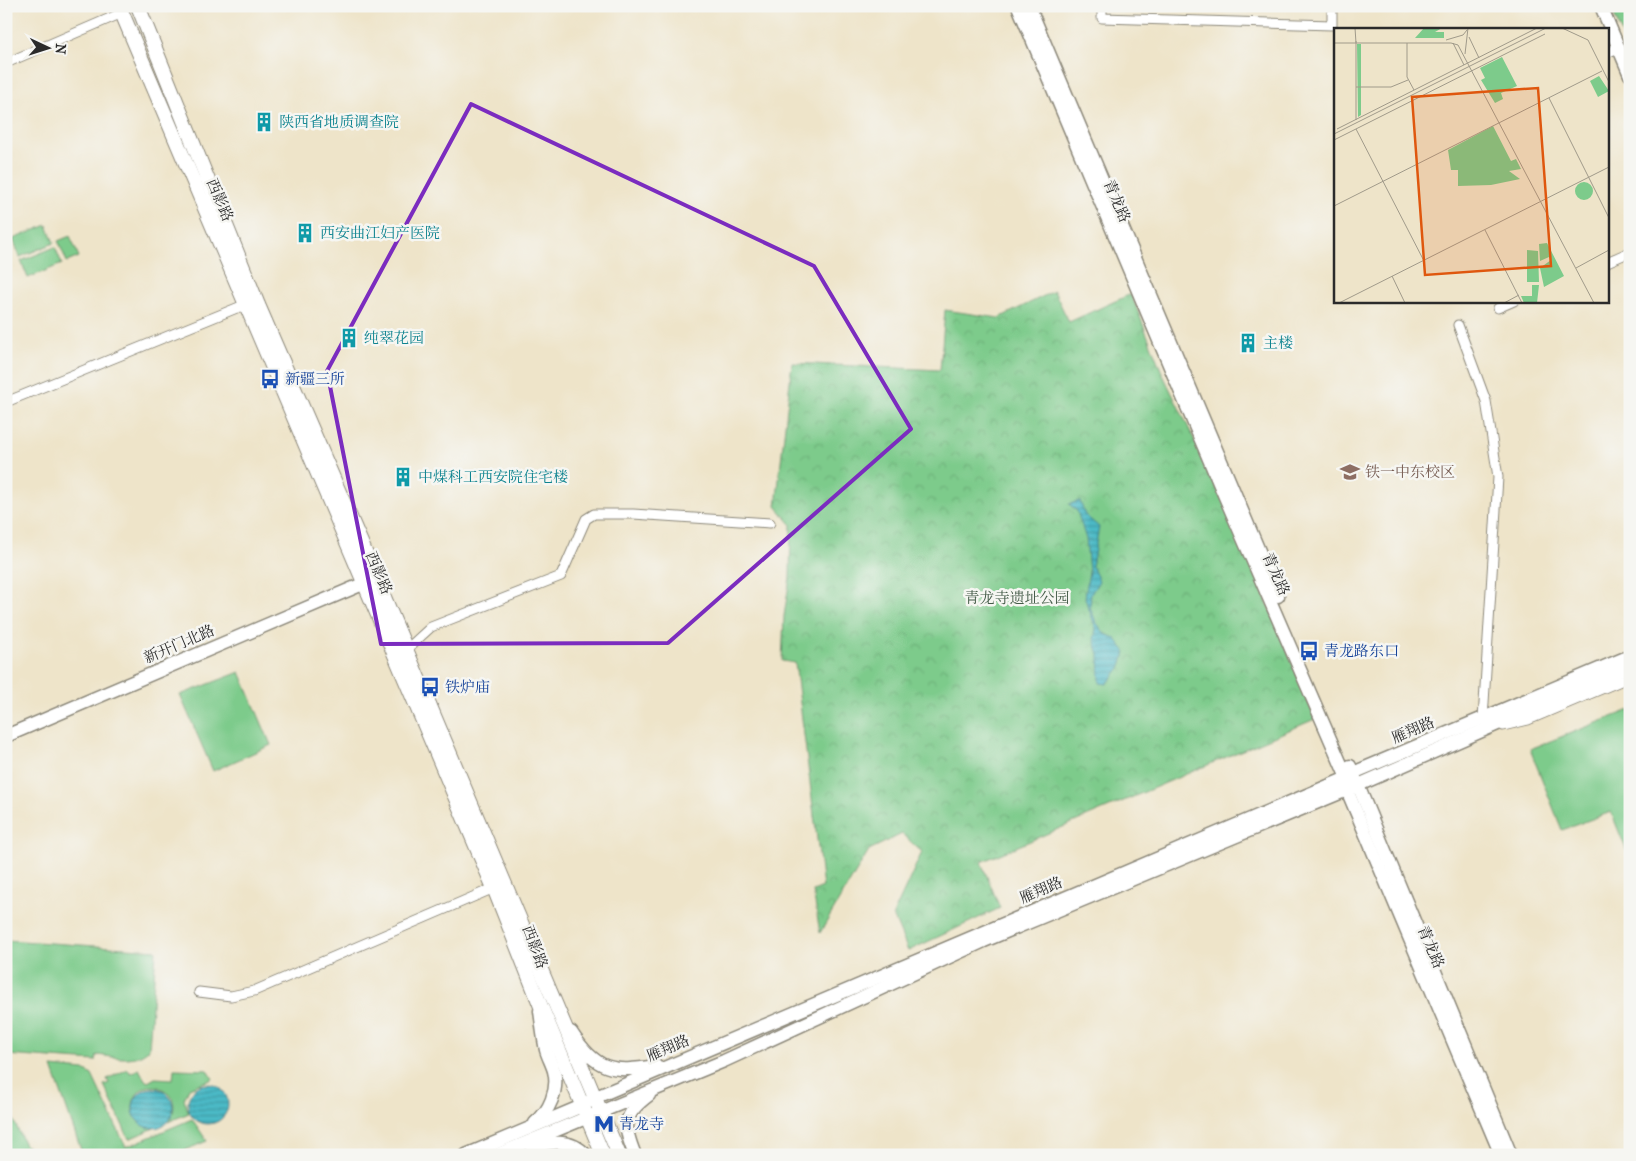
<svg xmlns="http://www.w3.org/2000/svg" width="1636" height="1161" viewBox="0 0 1636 1161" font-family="'IM FELL French Canon','Noto Serif SC',serif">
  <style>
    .green { fill: #7dcb8b; stroke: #547b5b }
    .park { fill: url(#park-crowns); stroke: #547b5b }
    .water { fill: url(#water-rules); stroke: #3b7278 }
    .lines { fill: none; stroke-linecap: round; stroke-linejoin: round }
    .street-casing { stroke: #8c887a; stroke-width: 11 }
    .secondary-casing { stroke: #8c887a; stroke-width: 15 }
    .primary-casing { stroke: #8c887a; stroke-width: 16 }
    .street { stroke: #fff; stroke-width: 9 }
    .secondary { stroke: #fff; stroke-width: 12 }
    .primary { stroke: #fff; stroke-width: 14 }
    .marked { fill: none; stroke: #7b2cbf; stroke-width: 4; stroke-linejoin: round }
    .labels { text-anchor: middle; stroke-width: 5; stroke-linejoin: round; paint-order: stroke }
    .culture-label { font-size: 15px; fill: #0d838f; stroke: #f6f6f2; text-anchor: start }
    .street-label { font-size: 15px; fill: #2b2b2b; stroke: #f6f6f2 }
    .transit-label { font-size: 15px; fill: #164399; stroke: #f6f6f2; text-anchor: start }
    .education-label { font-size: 15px; fill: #785e54; stroke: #f6f6f2; text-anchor: start }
    .park-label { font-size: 15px; fill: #445b48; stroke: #f6f6f2 }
    .inset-road { fill: none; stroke: #a09a8a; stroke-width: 1 }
    .view { fill: #df570e; fill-opacity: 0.15; stroke: #df570e; stroke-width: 2.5 }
    .inset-edge { fill: none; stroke: #2b2b2b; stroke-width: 2.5 }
  </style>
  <defs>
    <pattern id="park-crowns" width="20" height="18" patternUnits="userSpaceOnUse" patternTransform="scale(1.25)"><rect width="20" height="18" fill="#7dcb8b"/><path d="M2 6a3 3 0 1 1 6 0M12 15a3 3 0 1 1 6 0" fill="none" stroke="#6cae78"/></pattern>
    <pattern id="water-rules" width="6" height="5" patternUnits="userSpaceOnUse" patternTransform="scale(1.25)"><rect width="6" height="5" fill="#4bb9c6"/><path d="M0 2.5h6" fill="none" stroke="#3f97a1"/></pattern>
  </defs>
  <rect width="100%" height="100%" fill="#f6f6f2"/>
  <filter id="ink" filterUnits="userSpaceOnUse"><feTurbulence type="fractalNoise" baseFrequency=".02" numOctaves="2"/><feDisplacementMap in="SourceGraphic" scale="10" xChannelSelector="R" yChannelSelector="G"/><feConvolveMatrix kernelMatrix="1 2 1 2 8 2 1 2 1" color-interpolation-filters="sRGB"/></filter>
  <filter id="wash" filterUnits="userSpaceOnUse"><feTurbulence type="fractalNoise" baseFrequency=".0096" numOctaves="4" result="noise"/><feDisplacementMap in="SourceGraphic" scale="20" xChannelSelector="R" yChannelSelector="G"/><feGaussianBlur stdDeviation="1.12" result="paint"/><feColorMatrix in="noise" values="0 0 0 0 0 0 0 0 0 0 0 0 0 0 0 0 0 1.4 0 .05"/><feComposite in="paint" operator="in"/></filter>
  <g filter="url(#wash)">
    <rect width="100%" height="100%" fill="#eee4c9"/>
    <g class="green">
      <path d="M1610 6H1630V44L1627 46Z"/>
      <path d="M47 225 54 243 20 257 13 239Z"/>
      <path d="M70 236 79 257 67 262 58 241Z"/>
      <path d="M55 247 62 264 28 278 21 261Z"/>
      <path d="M240 672 271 745 213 771 180 695Z"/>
      <path d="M1630 710V859L1611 812 1562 830 1530 749Z"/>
      <path d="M6 940 156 950 149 1049C135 1063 116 1057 97 1055L96 1061 6 1055Z"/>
      <path d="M52 1067 84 1070 92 1075 126 1147 192 1119 207 1141 174 1155H87L81 1150Z"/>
      <path d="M128 1069 130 1073 139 1069 145 1080 148 1082 155 1078 173 1079 174 1069 208 1070 213 1079 189 1088 184 1099 189 1113 168 1122C174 1114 176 1105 171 1096 168 1092 163 1089 158 1087 130 1080 121 1126 154 1128L129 1139 104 1085 109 1083 107 1079Z"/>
      <path d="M6 1104 25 1145 37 1155H6Z"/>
    </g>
    <path class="park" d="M1054 291 1069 322 1131 294 1163 375 1233 519 1315 719 981 862 1000 908 908 951 893 915 922 852 902 834 869 850 820 933 813 891 823 887 795 663 782 661 784 616 790 577 791 524 776 506 792 363 940 370 945 310 999 318Z"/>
    <g class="water">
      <path d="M1080 501 1085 515 1099 527 1092 566 1099 581 1091 594 1090 607 1096 622 1105 634 1115 638 1126 652 1120 668 1107 684 1100 683 1099 654 1094 639 1096 629 1085 598 1089 571 1086 539 1077 511 1069 504Z"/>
      <circle cx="208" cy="1104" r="20"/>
      <circle cx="153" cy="1108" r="20"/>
    </g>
  </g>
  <g filter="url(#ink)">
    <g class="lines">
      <defs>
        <g id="street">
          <path d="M1102 6V18L1332 25V6"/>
          <path d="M1607 53 1618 48"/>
          <path d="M6 63 122 13"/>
          <path d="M1607 262 1630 252"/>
          <path d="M1498 308 1514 301"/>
          <path d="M1458 325 1486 401 1498 477 1483 719"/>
          <path d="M6 402 249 303"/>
          <path d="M407 649 431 627 561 576 586 519 594 514H633L770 523"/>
          <path d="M1503 726 1528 720 1630 677"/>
          <path d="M199 992 231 996 254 991 494 888"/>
        </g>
        <g id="secondary">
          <path d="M1018 6 1222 490 1347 778V790L1501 1155"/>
          <path d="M1029 6 1278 596"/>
          <path d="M1601 6 1630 75"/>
          <path d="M6 736 365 583"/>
          <path d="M1350 766 1511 1155"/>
          <path d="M571 1032C596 1071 612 1073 656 1066"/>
          <path d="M535 1123C549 1112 559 1090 554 1071 552 1064 548 1057 546 1050 543 1037 542 1024 540 1011"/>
          <path d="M531 1147C551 1142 571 1138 586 1155"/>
          <path d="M466 1155 582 1106 596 1097 1347 778 1353 773 1630 656"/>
          <path d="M496 1155 724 1061 984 941 1347 790 1630 666"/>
          <path d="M635 1155C623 1126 622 1115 649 1095"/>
        </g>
        <g id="primary">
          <path d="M119 6 494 888 540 1004 603 1155"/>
          <path d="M138 6 258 305 362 545 619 1155"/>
        </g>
      </defs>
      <use href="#street" class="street-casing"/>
      <use href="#secondary" class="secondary-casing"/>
      <use href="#primary" class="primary-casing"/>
      <use href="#street" class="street"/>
      <use href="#secondary" class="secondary"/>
      <use href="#primary" class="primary"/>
    </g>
  </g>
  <path class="marked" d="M471 104 814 266 911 429 668 643 381 644 327 371Z"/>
  <defs>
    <symbol id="building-bare" viewBox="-9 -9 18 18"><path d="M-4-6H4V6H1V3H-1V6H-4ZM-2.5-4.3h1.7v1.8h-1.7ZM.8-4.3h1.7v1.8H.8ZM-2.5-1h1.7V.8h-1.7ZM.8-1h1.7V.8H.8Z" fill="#0f9aa8" stroke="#f6f6f2" stroke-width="2.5" paint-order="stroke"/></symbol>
    <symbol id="bus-bare" viewBox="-9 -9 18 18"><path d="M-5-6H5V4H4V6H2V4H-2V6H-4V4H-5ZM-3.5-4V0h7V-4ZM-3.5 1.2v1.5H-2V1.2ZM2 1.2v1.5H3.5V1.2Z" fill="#1a4fb4" stroke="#f6f6f2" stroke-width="2.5" paint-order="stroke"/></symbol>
    <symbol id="school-bare" viewBox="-9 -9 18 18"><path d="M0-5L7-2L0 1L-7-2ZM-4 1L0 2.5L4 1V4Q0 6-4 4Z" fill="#8d6e63" stroke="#f6f6f2" stroke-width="2.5" paint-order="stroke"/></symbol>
    <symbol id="metro-bare" viewBox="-9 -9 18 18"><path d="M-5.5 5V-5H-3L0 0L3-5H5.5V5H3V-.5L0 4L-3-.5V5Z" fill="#1a4fb4" stroke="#f6f6f2" stroke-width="2.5" paint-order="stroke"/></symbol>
  </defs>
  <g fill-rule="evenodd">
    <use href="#building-bare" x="250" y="108" width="28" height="28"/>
    <use href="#building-bare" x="291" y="219" width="28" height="28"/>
    <use href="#building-bare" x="335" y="324" width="28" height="28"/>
    <use href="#building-bare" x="1234" y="329" width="28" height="28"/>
    <use href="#bus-bare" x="256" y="365" width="28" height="28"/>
    <use href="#school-bare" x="1336" y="458" width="28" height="28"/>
    <use href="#building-bare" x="389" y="463" width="28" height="28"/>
    <use href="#bus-bare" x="1295" y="637" width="28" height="28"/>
    <use href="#bus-bare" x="416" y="673" width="28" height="28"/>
    <use href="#metro-bare" x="590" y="1110" width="28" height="28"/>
  </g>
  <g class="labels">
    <g class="culture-label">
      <text x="279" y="127">陕西省地质调查院</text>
      <text x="320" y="238">西安曲江妇产医院</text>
      <text x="364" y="343">纯翠花园</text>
      <text x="1263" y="348">主楼</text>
      <text x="418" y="482">中煤科工西安院住宅楼</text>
    </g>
    <g class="street-label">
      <text transform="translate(220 200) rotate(67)" y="5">西影路</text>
      <text transform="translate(1117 201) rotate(67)" y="5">青龙路</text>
      <text transform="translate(379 573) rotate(67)" y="5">西影路</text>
      <text transform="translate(1276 574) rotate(66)" y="5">青龙路</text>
      <text transform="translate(179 644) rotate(-23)" y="5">新开门北路</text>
      <text transform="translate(1413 730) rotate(-23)" y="5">雁翔路</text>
      <text transform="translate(1041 890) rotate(-23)" y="5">雁翔路</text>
      <text transform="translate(535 947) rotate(69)" y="5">西影路</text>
      <text transform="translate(1431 947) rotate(67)" y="5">青龙路</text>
      <text transform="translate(668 1048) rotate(-23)" y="5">雁翔路</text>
    </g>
    <g class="transit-label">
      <text x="285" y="384">新疆三所</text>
      <text x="1324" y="656">青龙路东口</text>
      <text x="445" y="692">铁炉庙</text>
      <text x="619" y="1129">青龙寺</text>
    </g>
    <g class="education-label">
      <text x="1365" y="477">铁一中东校区</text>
    </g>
    <g class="park-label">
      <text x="1017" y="603">青龙寺遗址公园</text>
    </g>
  </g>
  <g transform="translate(1334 28)">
    <rect width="275" height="275" fill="#eee4c9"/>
    <path d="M90 0H108L101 4H110V10H81ZM23 16H27V87L24 89ZM168 29 183 58 167 65 169 71 161 75 147 52 151 50 146 40ZM265 48 275 63 264 69 256 53ZM241 163a9 9 0 1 1 18 0a9 9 0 1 1-18 0ZM213 215 230 248 210 259 206 240 217 232 215 229 206 233 205 216ZM193 222 204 223 205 254H193ZM198 257H205L203 275H190L187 268H198Z" fill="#7dcb8b"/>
    <path d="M159 98 177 133 182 131 187 141 175 143 186 151 157 157 124 158V142H117L114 122Z" fill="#7dcb8b"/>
    <path class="inset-road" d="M21 0 22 15M228 0 254 12 275 54M135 9 145 30M112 12 129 7 133 2M22 13V92M0 15H117L124 17 260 275M73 15V49L80 62M119 15 130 37M131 26 134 0M22 59H57L74 52M215 70 275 190M3 101 203 0M22 101 90 233M0 106 212 0M0 112 211 6M0 178 268 43M151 202 188 275M242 240 275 222M58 248 71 275M5 275 275 139M170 275 185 267"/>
    <path class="view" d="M204 60 217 238 91 247 78 69Z"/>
    <rect width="275" height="275" class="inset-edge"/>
  </g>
  <rect width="1636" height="1161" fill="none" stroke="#f6f6f2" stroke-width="25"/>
  <g transform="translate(48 48) rotate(94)" stroke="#f6f6f2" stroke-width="4" paint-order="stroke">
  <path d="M0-4L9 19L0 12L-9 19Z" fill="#2b2b2b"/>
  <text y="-8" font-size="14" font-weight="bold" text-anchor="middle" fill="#2b2b2b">N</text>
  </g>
</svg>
